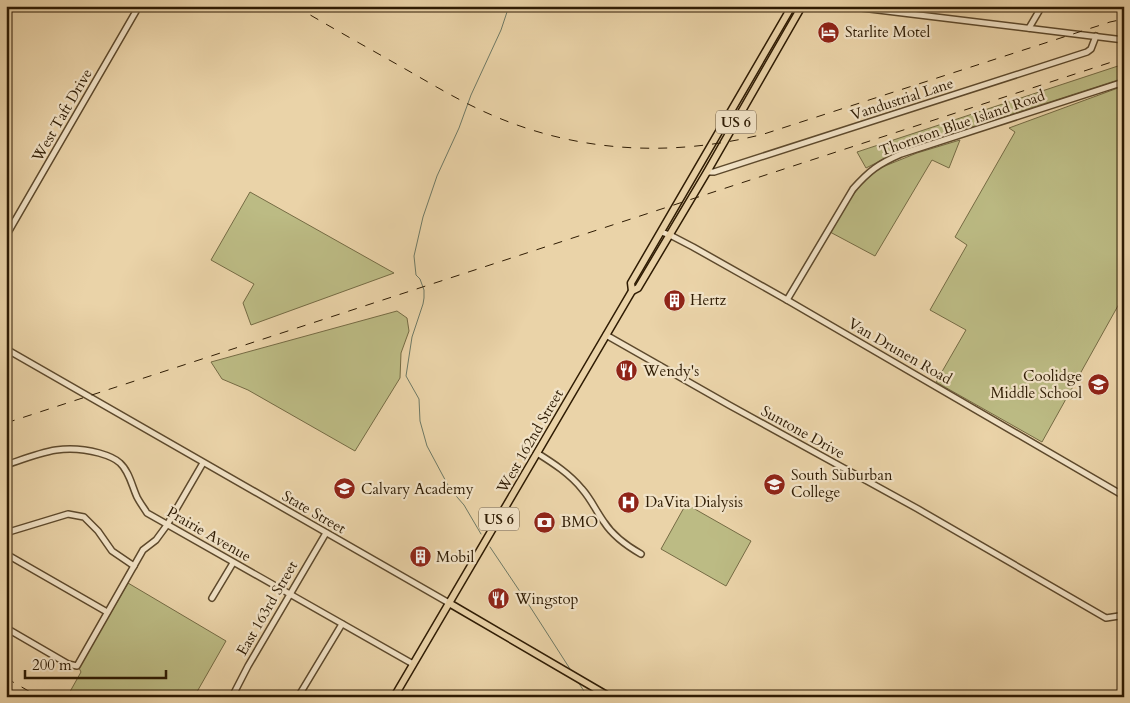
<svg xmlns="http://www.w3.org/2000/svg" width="1130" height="703" viewBox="0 0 1130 703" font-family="Cardo,serif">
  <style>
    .green { fill: #bcbb84; stroke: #756b44 }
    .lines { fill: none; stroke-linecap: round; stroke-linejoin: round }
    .stream { stroke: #6e7965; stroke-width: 1 }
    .minor-casing { stroke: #5d492c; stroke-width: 8 }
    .major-casing { stroke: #2e1b03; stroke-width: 9 }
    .minor { stroke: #f1e2c6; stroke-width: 5 }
    .major { stroke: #ead3a8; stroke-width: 6 }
    .rail { stroke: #2e1b03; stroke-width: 1; stroke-dasharray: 9 9; stroke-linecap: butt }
    .labels { text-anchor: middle; stroke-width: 4.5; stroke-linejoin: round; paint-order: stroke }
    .shield { fill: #f1e2c6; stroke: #68573e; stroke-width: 1 }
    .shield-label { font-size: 14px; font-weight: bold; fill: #2e1b03 }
    .poi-label { font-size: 15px; fill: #2e1b03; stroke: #f1e2c6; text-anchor: start }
    .street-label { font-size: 15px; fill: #2e1b03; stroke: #f1e2c6 }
  </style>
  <rect width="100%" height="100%" fill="#ead3a8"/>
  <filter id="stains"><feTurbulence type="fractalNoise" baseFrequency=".004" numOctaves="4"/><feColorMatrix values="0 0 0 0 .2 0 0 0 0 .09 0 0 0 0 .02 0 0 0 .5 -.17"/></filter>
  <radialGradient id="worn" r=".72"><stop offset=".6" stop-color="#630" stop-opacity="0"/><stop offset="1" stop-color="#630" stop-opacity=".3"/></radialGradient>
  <g class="green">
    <path d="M1124 64V78L904 149 866 168 857 152Z"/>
    <path d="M1118 88 1124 119V295L1042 442 936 382 966 330 930 310 967 245 955 237 1015 132 1009 128Z"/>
    <path d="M960 140 949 168 932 160 875 256 830 232 847 203 864 181 880 168 917 153Z"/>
    <path d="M250 192 394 273 251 325 243 303 254 284 211 260Z"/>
    <path d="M397 311 407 318 409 331 401 353 400 378 355 451 248 390 222 379 211 362Z"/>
    <path d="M686 504 751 541 726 586 661 549Z"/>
    <path d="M128 583 226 641 194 697H67L81 672 79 668Z"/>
  </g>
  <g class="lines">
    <g class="stream">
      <path d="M481 534 464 505 450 489 427 446 420 421 419 399 406 376 412 337 423 304 424 298V290L420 279 416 275 414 256 423 217 437 176 459 128 471 95 501 30 509 6"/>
      <path d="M490 547 527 602 572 672"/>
      <path d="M578 682 588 697"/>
    </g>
    <defs>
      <g id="minor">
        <path d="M845 6 1124 40"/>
        <path d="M1029 28 1042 6"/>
        <path d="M707 172H714L1087 52 1091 49 1096 36"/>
        <path d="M661 232 670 235 693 247 787 300 1124 496"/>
        <path d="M6 236 139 6"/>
        <path d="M787 300 853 189C869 171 878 164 901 154L1124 82"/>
        <path d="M606 335 729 405 918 509 1106 618 1119 616"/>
        <path d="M6 349 449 603"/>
        <path d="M537 453C553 463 570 474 582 489 591 499 596 511 604 522 613 536 627 546 641 554"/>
        <path d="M6 465C41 453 62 443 99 453 106 455 115 458 120 463 129 471 132 486 137 497 140 503 144 508 147 513L413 664"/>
        <path d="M6 534 12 531 68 514 84 517 98 531 112 551 134 566"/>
        <path d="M6 554 107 612"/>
        <path d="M212 598 233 563"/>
        <path d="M6 628 68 664 77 666 143 550 156 540 167 525 203 463"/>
        <path d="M232 697 248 666 326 533"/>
        <path d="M298 697 342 624"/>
      </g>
      <g id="major">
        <path d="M632 291 638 288 707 172 802 6"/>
        <path d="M449 603 610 697"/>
        <path d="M394 697 632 291 631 283 792 6"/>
      </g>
    </defs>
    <use href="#minor" class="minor-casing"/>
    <use href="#major" class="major-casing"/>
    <use href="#minor" class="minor"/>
    <use href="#major" class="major"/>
    <g class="rail">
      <path d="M295 6C332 28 370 49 407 70 435 86 463 103 494 116 581 153 673 157 764 134L1110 22 1124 19"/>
      <path d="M6 423 1124 58"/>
      <path d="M6 678 39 697"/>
    </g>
  </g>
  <defs>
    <symbol id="hotel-disc" viewBox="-11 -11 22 22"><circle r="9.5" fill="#8f2418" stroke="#f1e2c6"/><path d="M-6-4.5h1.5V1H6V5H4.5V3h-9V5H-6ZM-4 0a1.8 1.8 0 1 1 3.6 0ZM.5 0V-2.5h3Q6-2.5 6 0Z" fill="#fff"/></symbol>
    <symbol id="building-disc" viewBox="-11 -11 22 22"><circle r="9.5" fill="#8f2418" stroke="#f1e2c6"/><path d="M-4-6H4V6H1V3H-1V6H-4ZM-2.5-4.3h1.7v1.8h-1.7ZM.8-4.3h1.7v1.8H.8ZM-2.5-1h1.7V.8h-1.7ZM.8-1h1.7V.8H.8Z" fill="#fff"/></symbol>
    <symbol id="restaurant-disc" viewBox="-11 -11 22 22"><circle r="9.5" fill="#8f2418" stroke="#f1e2c6"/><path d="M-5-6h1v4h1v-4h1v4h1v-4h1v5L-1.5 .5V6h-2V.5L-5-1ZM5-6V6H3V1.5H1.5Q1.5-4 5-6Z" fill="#fff"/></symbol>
    <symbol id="school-disc" viewBox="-11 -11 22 22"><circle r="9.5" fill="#8f2418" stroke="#f1e2c6"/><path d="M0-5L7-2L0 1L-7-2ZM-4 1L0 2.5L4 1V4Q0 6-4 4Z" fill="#fff"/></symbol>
    <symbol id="university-disc" viewBox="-11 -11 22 22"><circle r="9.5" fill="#8f2418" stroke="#f1e2c6"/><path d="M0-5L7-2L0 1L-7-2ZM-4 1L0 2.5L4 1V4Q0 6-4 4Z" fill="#fff"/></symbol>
    <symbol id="hospital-disc" viewBox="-11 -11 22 22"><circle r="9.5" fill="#8f2418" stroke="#f1e2c6"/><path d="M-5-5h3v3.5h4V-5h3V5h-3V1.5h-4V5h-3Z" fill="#fff"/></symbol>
    <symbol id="bank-disc" viewBox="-11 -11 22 22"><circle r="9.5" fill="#8f2418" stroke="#f1e2c6"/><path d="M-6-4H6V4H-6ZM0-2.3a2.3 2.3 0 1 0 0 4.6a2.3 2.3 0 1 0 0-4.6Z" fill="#fff"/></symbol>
  </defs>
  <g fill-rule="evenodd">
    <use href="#hotel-disc" x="816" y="20" width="25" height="25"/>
    <use href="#building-disc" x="662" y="288" width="25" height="25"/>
    <use href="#restaurant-disc" x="614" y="358" width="25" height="25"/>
    <use href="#school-disc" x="1086" y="372" width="25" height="25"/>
    <use href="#university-disc" x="762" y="472" width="25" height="25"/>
    <use href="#school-disc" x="332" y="476" width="25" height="25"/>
    <use href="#hospital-disc" x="616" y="490" width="25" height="25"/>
    <use href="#bank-disc" x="532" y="510" width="25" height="25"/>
    <use href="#building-disc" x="408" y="544" width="25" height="25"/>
    <use href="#restaurant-disc" x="486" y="586" width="25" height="25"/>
  </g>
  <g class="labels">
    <g class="shield">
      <rect x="716" y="110.5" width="40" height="23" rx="4"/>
      <rect x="479" y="507.5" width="40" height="23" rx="4"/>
    </g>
    <g class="shield-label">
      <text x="736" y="127">US 6</text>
      <text x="499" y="524">US 6</text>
    </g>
    <g class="poi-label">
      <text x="845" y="37">Starlite Motel</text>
      <text x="690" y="305">Hertz</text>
      <text x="643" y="376">Wendy's</text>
      <text x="1082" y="381" text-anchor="end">Coolidge<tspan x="1082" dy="17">Middle School</tspan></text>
      <text x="791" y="480">South Suburban<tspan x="791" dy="17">College</tspan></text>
      <text x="361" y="494">Calvary Academy</text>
      <text x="645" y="507">DaVita Dialysis</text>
      <text x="561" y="527">BMO</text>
      <text x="436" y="562">Mobil</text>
      <text x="515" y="604">Wingstop</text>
    </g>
    <g class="street-label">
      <text transform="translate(902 99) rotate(-18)" y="5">Vandustrial Lane</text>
      <text transform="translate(62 115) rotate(-60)" y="5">West Taft Drive</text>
      <text transform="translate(962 123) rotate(-19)" y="5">Thornton Blue Island Road</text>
      <text transform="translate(900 351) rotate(30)" y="5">Van Drunen Road</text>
      <text transform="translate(803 432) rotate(29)" y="5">Suntone Drive</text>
      <text transform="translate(530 441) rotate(-60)" y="5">West 162nd Street</text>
      <text transform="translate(314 512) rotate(30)" y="5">State Street</text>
      <text transform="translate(209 534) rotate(30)" y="5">Prairie Avenue</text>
      <text transform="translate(267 608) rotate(-60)" y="5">East 163rd Street</text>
    </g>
  </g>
  <rect width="1130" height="703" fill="none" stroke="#ead3a8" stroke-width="25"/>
  <rect x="8" y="8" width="1115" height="688" fill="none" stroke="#2e1b03" stroke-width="2.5"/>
  <rect x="12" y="12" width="1105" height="678" fill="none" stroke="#2e1b03"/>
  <path d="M25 670v8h141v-8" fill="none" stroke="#2e1b03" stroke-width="2.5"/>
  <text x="32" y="670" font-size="15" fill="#2e1b03" stroke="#f1e2c6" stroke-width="4" paint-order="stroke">200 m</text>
  <rect width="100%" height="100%" filter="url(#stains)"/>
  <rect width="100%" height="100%" fill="url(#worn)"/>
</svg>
